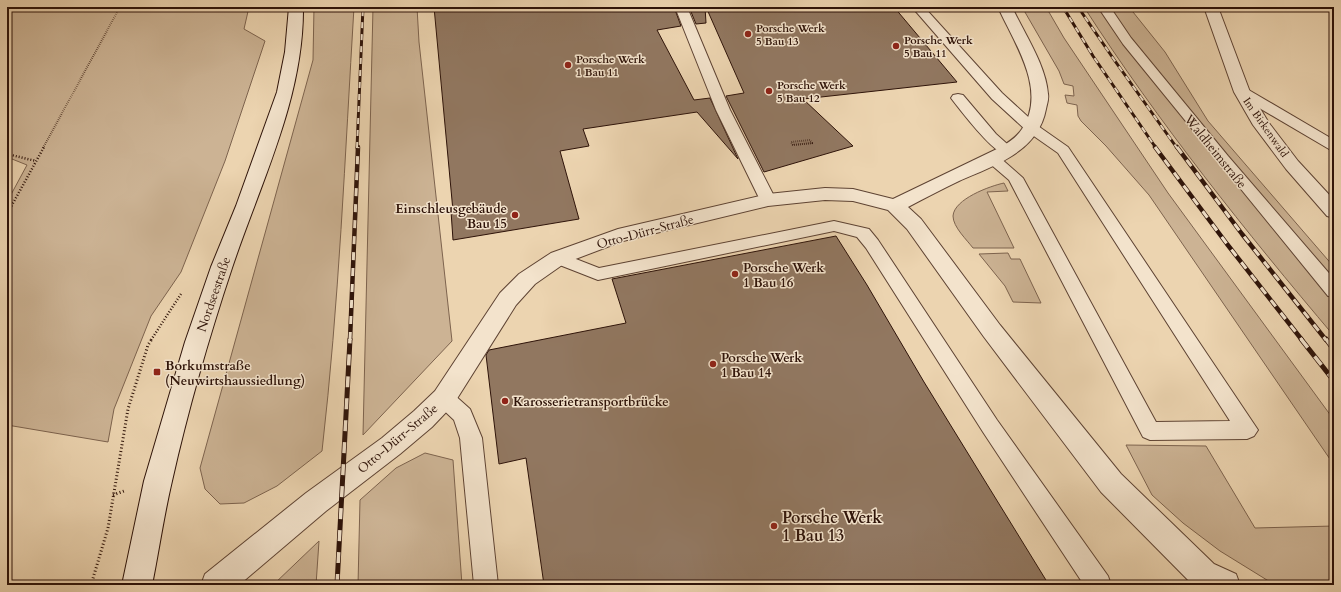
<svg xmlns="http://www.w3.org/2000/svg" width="1341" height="592" viewBox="0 0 1341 592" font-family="Cardo,serif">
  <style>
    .green { fill: #ccb394; stroke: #7d634e }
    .building { fill: #917760; stroke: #2e1309 }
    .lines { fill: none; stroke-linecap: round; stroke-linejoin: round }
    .service-casing { stroke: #5e4333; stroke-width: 2 }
    .minor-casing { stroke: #5e4333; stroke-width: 2 }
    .secondary-casing { stroke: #2e1309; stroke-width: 2 }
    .path-far2 { stroke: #2e1309; stroke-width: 2; stroke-dasharray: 0.5 1.5; stroke-linecap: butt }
    .path-far1 { stroke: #2e1309; stroke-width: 2.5; stroke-dasharray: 1 2; stroke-linecap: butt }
    .path { stroke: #2e1309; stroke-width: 3; stroke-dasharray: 1 2.5; stroke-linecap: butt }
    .service { fill: #f3e3cc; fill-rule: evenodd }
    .minor { fill: #f3e3cc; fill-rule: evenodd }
    .secondary { fill: #f3e3cc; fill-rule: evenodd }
    .rail-far2-casing { stroke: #2e1309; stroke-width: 3 }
    .rail-far1-casing { stroke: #2e1309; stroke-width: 4.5 }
    .rail-casing { stroke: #2e1309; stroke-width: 5 }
    .rail-far2 { stroke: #f3e3cc; stroke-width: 2; stroke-dasharray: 6; stroke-linecap: butt }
    .rail-far1 { stroke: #f3e3cc; stroke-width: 3; stroke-dasharray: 8; stroke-linecap: butt }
    .rail { stroke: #f3e3cc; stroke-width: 3.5; stroke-dasharray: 11; stroke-linecap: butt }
    .path-bridge { stroke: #2e1309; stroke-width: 2; stroke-dasharray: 0.5 1.5; stroke-linecap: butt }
    .poi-dot { fill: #8f2418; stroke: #f3e3cc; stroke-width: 1.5 }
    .labels { text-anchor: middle; stroke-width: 3; stroke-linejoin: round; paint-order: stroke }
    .far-poi-label { font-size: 11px; font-weight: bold; fill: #2e1309; stroke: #f3e3cc; text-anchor: start }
    .far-street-label { font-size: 11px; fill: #2e1309; stroke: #f3e3cc }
    .street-label { font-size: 13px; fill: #2e1309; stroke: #f3e3cc }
    .poi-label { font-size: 13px; font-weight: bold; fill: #2e1309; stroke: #f3e3cc; text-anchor: start }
    .near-poi-label { font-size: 16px; font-weight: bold; fill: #2e1309; stroke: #f3e3cc; text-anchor: start }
  </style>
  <rect width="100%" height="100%" fill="#ecd4b0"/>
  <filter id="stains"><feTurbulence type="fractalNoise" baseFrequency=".005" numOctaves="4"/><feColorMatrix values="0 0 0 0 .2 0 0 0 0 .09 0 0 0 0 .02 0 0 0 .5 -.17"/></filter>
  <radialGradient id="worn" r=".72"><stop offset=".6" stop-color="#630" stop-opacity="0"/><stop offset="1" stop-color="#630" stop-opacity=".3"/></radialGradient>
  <g class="green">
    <path d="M7 7H249L244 29 265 41 225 161 181 272 151 316 114 409 108 442 7 425V202L27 165 7 157Z"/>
    <path d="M314 7H354C345 155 339 304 322 451L277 486 244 503 220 504 205 489 200 468 313 60Z"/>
    <path d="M373 7H417L419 42 452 341 363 435Z"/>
    <path d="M1022 7H1046L1064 38 1168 193 1334 420V465L1149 195 1106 146 1081 121 1078 116 1077 105 1067 103 1065 95 1074 96 1073 86 1064 84 1059 71Z"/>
    <path d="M1084 7H1129L1165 52 1208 121 1334 267V336C1246 232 1158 122 1084 7Z"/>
    <path d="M1004 183 1008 191 987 192 1014 248H973C967 240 953 227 953 216 954 199 990 186 1004 183Z"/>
    <path d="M1008 253 1011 259H1020L1041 303 1013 302 1005 286 979 254Z"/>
    <path d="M1126 445 1206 446 1255 528 1334 526V585H1275L1220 551 1183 523 1152 495Z"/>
    <path d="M425 453 453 460 462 585H358L360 500 396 468Z"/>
    <path d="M319 541 316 585H273Z"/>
  </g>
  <g class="building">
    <path d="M434 7H674L681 26 657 30 694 100 710 98 738 159 697 112 583 129 589 146 560 151 579 219 453 240 451 211H453Z"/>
    <path d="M689 7H705L706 23 696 24Z"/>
    <path d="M706 7H749L750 10 787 7H894L957 82 803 99 853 146 764 172 726 96 744 93Z"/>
    <path d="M836 236 867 285 924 382 1049 585H544L526 458 499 464 486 355 489 350 626 323 612 279Z"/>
  </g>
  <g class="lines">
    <defs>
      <g id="service">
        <path d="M675 7H687L730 110 776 200 774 204 768 205 762 204 760 200 716 110Z"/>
        <path d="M912 7H924L1002 93 1038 126 1068 147 1254 424 1258 430 1254 436 1247 439 1150 440 1143 437 1009 180 988 162 986 159 988 156 993 155 998 156 1023 178 1156 422 1230 421 1058 153 1028 132 992 99Z"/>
        <path d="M1098 7H1110L1131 38 1228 156 1334 279V297L1328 296 1123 44Z"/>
        <path d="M1242 88 1247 89 1334 140V150L1329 149 1237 95 1235 92 1237 89Z"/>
        <path d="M958 94 963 95 996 134 1015 151 1013 154C1010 155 1007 156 1004 154 990 149 961 111 951 98L953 95Z"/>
        <path d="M834 221 869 229 878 240 997 420 1108 576 1111 585H1084L983 432 866 248 857 237 834 231 598 280 552 262 549 258 552 254 558 252 599 268Z"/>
        <path d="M444 390 451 392 470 409 482 438 498 585H474L460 438 454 420 437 404 434 398 437 392Z"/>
      </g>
      <g id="minor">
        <path d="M998 7H1012C1024 33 1046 65 1048 94 1049 99 1047 104 1046 109 1038 152 995 165 959 181 942 189 925 198 908 207L921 219 1000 325 1121 474 1214 564 1236 574 1240 585 1192 584 1101 492 984 337 907 229 888 210 853 201 825 200 768 206 623 241 565 263 535 284 516 305 453 405 432 427 400 454 326 511 239 585H201L205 574 306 493 382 438 414 411 435 391 500 293 519 274 551 253 618 229 768 194 825 188 853 189 893 199 1001 147C1009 142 1017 137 1022 129 1048 90 1014 43 998 7Z"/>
        <path d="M1204 7H1218L1250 92 1269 123 1298 161 1334 200V218L1327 216 1286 169 1253 125 1234 92Z"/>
      </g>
      <path id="secondary" d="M289 7H303C304 98 260 184 232 268 209 337 188 410 172 481 164 515 159 550 152 585H122L144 481 185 342 211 267 236 206 277 92 285 52Z"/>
    </defs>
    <use href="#service" class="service-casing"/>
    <use href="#minor" class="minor-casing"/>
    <use href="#secondary" class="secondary-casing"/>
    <g class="path-far2">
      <path d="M810 140 791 142 793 145 814 143"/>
      <path d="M43 148 120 7"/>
    </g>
    <g class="path-far1">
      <path d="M7 154 36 161"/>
      <path d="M7 214 44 147"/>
      <path d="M151 340 181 294"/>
    </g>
    <g class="path">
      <path d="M113 495 124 491"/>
      <path d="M91 585 108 528 128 409 148 345 152 339"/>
    </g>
    <use href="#service" class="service"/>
    <use href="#minor" class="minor"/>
    <use href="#secondary" class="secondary"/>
    <defs>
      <g id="rail-far2">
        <path d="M1063 7 1093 56 1156 148"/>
        <path d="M1078 7 1115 61 1177 148"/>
        <path d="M357 148 363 7"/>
      </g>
      <g id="rail-far1">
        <path d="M1155 147 1227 244 1302 340"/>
        <path d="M1177 147 1242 234 1326 340"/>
        <path d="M350 340 358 147"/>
      </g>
      <g id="rail">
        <path d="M1301 339 1334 381"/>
        <path d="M1326 339 1334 350"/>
        <path d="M337 585 350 339"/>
      </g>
    </defs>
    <use href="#rail-far2" class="rail-far2-casing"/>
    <use href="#rail-far1" class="rail-far1-casing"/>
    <use href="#rail" class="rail-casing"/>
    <use href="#rail-far2" class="rail-far2"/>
    <use href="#rail-far1" class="rail-far1"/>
    <use href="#rail" class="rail"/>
    <path class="path-bridge" d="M792 145 812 143 810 140"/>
  </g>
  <g class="poi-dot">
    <circle cx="748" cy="34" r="4"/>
    <circle cx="896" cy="46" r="4"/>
    <circle cx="568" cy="65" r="4"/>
    <circle cx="769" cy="91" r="4"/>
    <circle cx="515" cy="215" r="4"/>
    <circle cx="735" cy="274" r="4"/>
    <circle cx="713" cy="364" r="4"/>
    <rect x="153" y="368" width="8" height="8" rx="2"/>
    <circle cx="505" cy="401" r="4"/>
    <circle cx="774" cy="526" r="4"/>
  </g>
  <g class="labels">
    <g class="far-poi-label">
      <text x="756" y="32">Porsche Werk<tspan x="756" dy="13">5 Bau 13</tspan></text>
      <text x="904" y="44">Porsche Werk<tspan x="904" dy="13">5 Bau 11</tspan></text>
      <text x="576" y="63">Porsche Werk<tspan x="576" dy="13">1 Bau 11</tspan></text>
      <text x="777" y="89">Porsche Werk<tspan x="777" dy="13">5 Bau 12</tspan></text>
    </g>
    <g class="far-street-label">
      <text transform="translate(1266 127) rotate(55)" y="4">Im Birkenwald</text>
    </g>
    <g class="street-label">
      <text transform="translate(1216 151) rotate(51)" y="5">Waldheimstraße</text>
      <text transform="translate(645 231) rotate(-15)" y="5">Otto-Dürr-Straße</text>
      <text transform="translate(213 294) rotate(-71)" y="5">Nordseestraße</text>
      <text transform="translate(397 438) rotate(-40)" y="5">Otto-Dürr-Straße</text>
    </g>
    <g class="poi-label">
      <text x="507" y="213" text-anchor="end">Einschleusgebäude<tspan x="507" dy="15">Bau 15</tspan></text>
      <text x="743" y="272">Porsche Werk<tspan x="743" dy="15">1 Bau 16</tspan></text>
      <text x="721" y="362">Porsche Werk<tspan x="721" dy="15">1 Bau 14</tspan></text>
      <text x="165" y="370">Borkumstraße<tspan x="165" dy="15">(Neuwirtshaussiedlung)</tspan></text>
      <text x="513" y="406">Karosserietransportbrücke</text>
    </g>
    <g class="near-poi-label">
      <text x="782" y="523">Porsche Werk<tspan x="782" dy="18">1 Bau 13</tspan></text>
    </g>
  </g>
  <rect width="1341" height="592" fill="none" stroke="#ecd4b0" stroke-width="24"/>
  <rect x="8" y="8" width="1325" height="576" fill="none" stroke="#2e1309" stroke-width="2"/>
  <rect x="12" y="12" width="1317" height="568" fill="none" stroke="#2e1309"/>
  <rect width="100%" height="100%" filter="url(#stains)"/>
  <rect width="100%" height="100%" fill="url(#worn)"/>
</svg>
